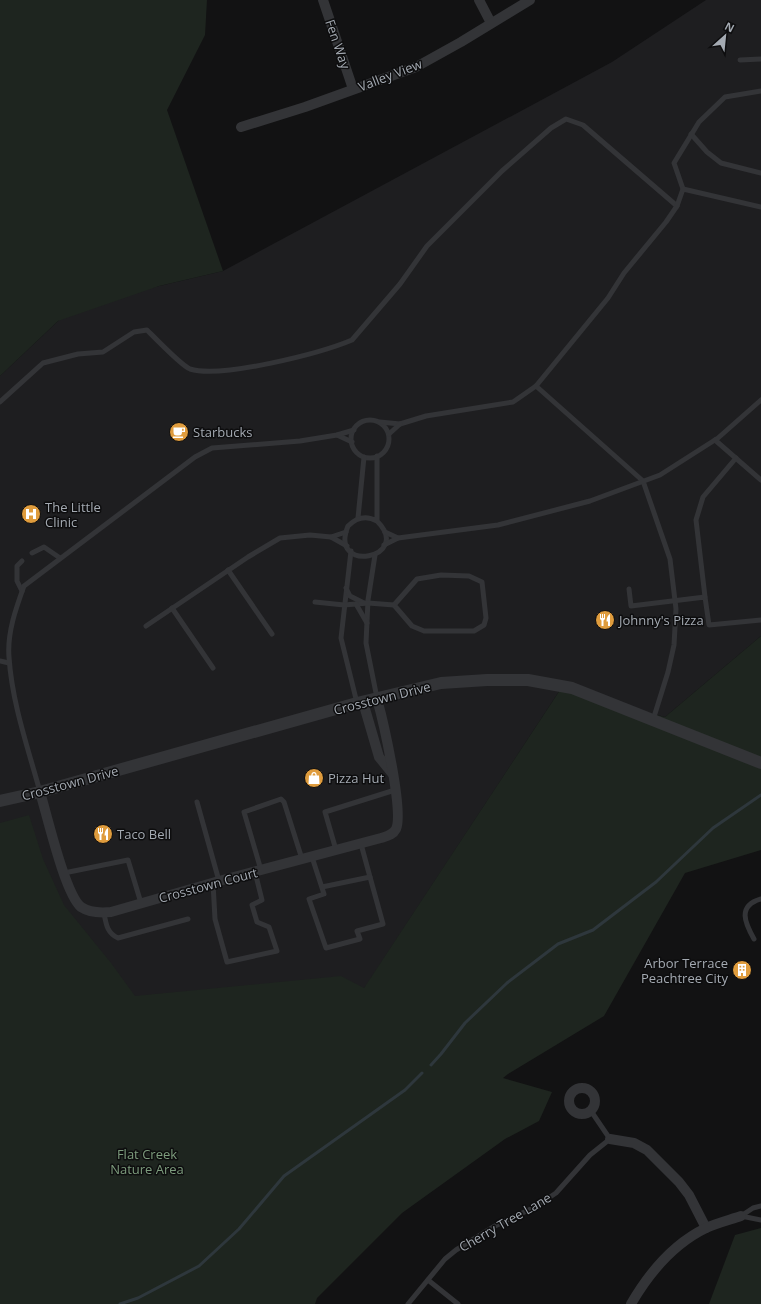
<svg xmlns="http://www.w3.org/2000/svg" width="761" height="1304" viewBox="0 0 761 1304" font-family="'Open Sans',sans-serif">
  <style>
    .built { fill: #1e1e20 }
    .green { fill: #1e251f }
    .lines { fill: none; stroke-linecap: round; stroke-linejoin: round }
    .stream { stroke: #2e373c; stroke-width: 3 }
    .service { stroke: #333437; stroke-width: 5 }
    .minor { stroke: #333437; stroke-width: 10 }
    .tertiary { stroke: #333437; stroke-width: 12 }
    .labels { text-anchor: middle; stroke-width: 3; stroke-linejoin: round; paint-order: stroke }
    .street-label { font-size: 13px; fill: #a4aab2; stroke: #0d0d0e }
    .poi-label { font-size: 13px; fill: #a4aab2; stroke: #0d0d0e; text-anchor: start }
    .park-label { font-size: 13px; fill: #7d9c7d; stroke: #0d0d0e }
  </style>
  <rect width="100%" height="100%" fill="#121213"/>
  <path class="built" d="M706 0H761V636L665 717 560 690 337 1030 129 1018 0 915V376L74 306 223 271 612 62Z"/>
  <g class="green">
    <path d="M0 0H207L205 35 167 110 223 271 159 286 58 321 0 376Z"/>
    <path d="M761 636V850L685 873 604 1016 508 1074 503 1078 552 1092 539 1121 505 1139 402 1213 317 1298 315 1304H0V823L29 815 43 859 64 905 111 963 135 996 341 976 364 988 560 690 665 717Z"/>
    <path d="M761 1228V1304H709L735 1235Z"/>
  </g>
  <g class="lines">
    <g class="stream">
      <path d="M431 1065 441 1054 465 1023 507 983 558 944 593 930 656 882 713 828 761 795"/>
      <path d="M120 1304 138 1298 199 1266 239 1229 284 1176 405 1090 422 1073"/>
    </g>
    <g class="service">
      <path d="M740 60 761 59"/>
      <path d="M691 134 707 152 721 163 761 173"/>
      <path d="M683 189 674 163 699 122 725 97 761 91"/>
      <path d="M536 386 643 481 670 559 676 609 674 645 668 672 653 720"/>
      <path d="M0 402 43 363 78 354 103 352 134 332 147 330C155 338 182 366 190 369 221 379 321 353 352 340L400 284 427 246 502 171 551 128 566 119 583 125 677 206"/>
      <circle cx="370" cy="439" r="19"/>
      <path d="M380 422 400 424 426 416 513 402 536 386 608 298 624 273 666 222 677 206 683 189 761 207"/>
      <path d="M389 434 400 424"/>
      <path d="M337 435 352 442"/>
      <path d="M715 440 761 480"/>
      <path d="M358 518 364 457"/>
      <path d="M377 521C366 515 357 517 348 526 328 575 414 558 377 521V456"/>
      <path d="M385 532 398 538"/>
      <path d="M331 537 347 546"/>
      <path d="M384 545 398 538 498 525 590 501 660 475 718 438 761 400"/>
      <path d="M351 551 341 638 357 703"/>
      <path d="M32 553 44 547 60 558"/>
      <path d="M375 555 368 600 366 643 377 698"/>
      <path d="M22 561 17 566V581L22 591"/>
      <path d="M228 570 272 634"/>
      <path d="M441 575 469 576 482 582 486 618 484 625 474 631H424L412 626 394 605 417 579Z"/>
      <path d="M346 588 350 596 364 603"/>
      <path d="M629 589 631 606 705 597 709 625 761 620"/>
      <path d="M705 597 696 520 703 497 736 458"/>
      <path d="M315 602 344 605 368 603 394 605"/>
      <path d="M356 604 367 623"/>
      <path d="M172 608 213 668"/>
      <path d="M146 626 248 557 280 538 310 535 331 537 346 532"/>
      <path d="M0 661 9 663"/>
      <path d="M40 792C28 748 12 703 9 657 7 633 16 608 24 586L195 457 212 448 300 441 337 435 354 430"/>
      <path d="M197 802 219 881"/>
      <path d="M361 844 370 877"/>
      <path d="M336 850 325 812 395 790"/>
      <path d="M312 857 324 894 309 899 326 948 360 939 357 931 383 924 370 877 322 887"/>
      <path d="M261 870 244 812 281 799 284 802 302 859"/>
      <path d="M64 873 128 860 141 903"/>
      <path d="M213 883 215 919 227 962 277 951 269 927 257 922 252 905 262 900 255 872"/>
      <path d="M104 913C106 924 107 933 118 938L188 919"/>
      <path d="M754 939C745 923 737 906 761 899"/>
      <path d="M741 1216 753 1208 761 1206"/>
      <path d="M741 1216 761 1220"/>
      <path d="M428 1280 458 1304"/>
      <path d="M408 1304 445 1259 456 1250 495 1226 535 1207 556 1193 590 1155 610 1139 591 1111"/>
    </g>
    <g class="minor">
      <path d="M323 0 353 89"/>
      <path d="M479 0 491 23"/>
      <path d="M241 127 305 107 416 67 461 42 530 0"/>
      <path d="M363 702 379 757 392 773"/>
      <path d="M40 792C47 815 65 894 81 907 90 913 101 913 111 912L219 881 381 838C387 836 393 835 396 829 404 812 383 720 377 699"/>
      <circle cx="582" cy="1101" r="13"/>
      <path d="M610 1139 634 1143 647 1150 679 1182 689 1195 706 1228"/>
      <path d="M631 1304C649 1273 673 1244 706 1228 717 1223 729 1220 741 1216"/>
    </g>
    <path class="tertiary" d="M0 801 40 792 357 703 441 683 487 680H528L572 688 761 763"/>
  </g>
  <defs>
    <symbol id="cafe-disc" viewBox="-11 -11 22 22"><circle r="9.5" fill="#df9c3d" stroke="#0d0d0e"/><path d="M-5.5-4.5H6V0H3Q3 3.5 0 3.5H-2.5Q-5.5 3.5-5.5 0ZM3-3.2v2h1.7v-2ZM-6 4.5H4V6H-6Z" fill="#fff"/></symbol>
    <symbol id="hospital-disc" viewBox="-11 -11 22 22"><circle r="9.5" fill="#df9c3d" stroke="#0d0d0e"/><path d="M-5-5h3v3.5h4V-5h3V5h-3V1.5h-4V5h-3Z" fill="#fff"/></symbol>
    <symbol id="restaurant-disc" viewBox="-11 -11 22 22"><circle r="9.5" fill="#df9c3d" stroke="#0d0d0e"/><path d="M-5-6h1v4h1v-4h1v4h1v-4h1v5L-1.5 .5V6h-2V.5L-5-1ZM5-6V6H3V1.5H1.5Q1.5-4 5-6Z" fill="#fff"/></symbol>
    <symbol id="shop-disc" viewBox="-11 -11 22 22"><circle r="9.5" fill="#df9c3d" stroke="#0d0d0e"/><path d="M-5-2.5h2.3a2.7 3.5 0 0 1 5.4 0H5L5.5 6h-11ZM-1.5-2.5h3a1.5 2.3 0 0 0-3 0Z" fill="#fff"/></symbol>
    <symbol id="building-disc" viewBox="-11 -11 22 22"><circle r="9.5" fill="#df9c3d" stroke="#0d0d0e"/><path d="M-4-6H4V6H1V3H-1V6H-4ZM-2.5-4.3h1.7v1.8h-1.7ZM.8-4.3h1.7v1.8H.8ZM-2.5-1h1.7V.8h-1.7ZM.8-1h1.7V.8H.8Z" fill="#fff"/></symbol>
  </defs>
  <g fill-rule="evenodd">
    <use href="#cafe-disc" x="168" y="421" width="22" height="22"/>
    <use href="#hospital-disc" x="20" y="503" width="22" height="22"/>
    <use href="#restaurant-disc" x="594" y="609" width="22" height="22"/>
    <use href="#shop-disc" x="303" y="767" width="22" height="22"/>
    <use href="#restaurant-disc" x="92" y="823" width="22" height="22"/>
    <use href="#building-disc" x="731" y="959" width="22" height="22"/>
  </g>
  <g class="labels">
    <g class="street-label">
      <text transform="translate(338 44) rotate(71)" y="5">Fen Way</text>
      <text transform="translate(390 75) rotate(-21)" y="5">Valley View</text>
      <text transform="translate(382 698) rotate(-14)" y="5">Crosstown Drive</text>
      <text transform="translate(70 783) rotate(-15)" y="5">Crosstown Drive</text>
      <text transform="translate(208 885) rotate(-15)" y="5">Crosstown Court</text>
      <text transform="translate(505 1222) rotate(-30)" y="5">Cherry Tree Lane</text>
    </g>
    <g class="poi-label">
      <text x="193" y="437">Starbucks</text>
      <text x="45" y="512">The Little<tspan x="45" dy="15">Clinic</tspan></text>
      <text x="619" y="625">Johnny's Pizza</text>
      <text x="328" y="783">Pizza Hut</text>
      <text x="117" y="839">Taco Bell</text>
      <text x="728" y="968" text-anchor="end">Arbor Terrace<tspan x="728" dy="15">Peachtree City</tspan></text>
    </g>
    <g class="park-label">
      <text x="147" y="1159">Flat Creek<tspan x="147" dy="15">Nature Area</tspan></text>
    </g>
  </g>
  <g transform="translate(725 36) rotate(27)" stroke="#0d0d0e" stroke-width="3" paint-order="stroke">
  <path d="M0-3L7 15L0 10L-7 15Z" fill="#a4aab2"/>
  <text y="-6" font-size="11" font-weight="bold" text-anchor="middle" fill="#a4aab2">N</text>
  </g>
</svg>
